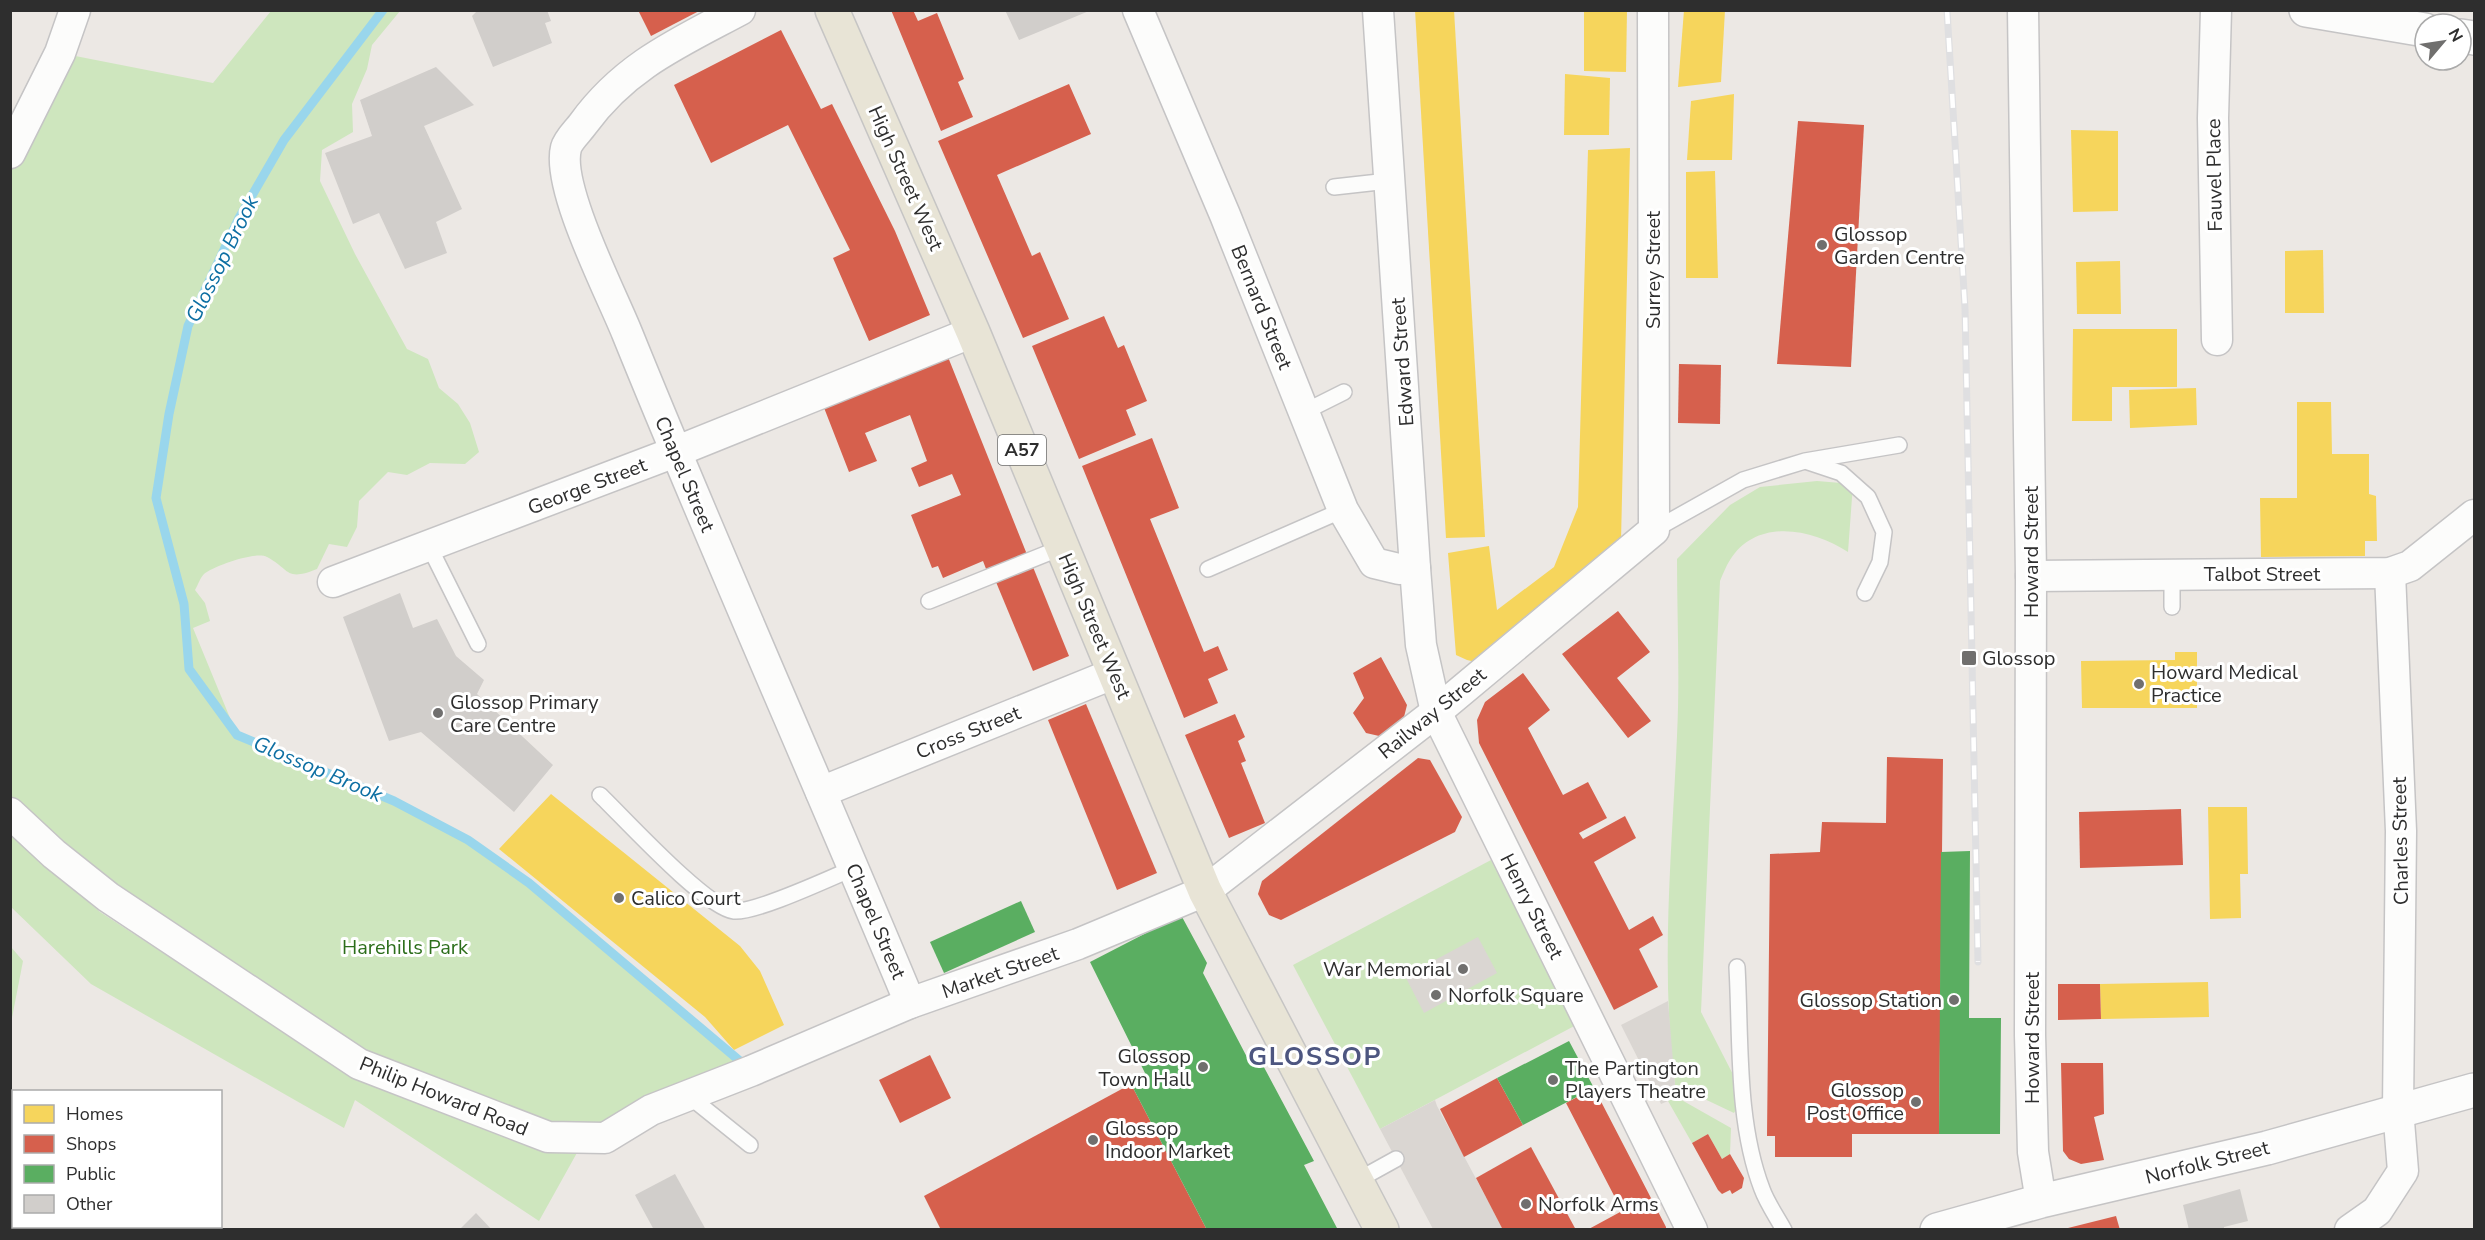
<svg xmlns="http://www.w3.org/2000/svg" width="2485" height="1240" viewBox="0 0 2485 1240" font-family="'Nunito Sans',sans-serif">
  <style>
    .green { fill: #cee6be }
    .plaza { fill: #dad6d2 }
    .homes { fill: #f6d55c }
    .shops { fill: #d6604d }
    .public { fill: #5aae61 }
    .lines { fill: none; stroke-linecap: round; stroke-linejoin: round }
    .stream { stroke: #99d6ec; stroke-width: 9 }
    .building { fill: #d1cecb }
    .lane-casing { stroke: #c5c4c5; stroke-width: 18 }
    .street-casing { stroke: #c5c4c5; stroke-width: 33 }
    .secondary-casing { stroke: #c5c4c5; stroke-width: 36 }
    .primary-casing { stroke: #c6c5c4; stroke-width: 36 }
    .lane { stroke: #fcfcfb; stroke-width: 15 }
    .street { stroke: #fcfcfb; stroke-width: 30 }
    .secondary { stroke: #fcfcfb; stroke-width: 33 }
    .primary { stroke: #e8e4d6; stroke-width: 33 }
    .rail-casing { stroke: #dfdfe1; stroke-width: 7 }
    .rail { stroke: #fff; stroke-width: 4.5; stroke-dasharray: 14; stroke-linecap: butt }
    .poi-dot { fill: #706f6e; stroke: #fff; stroke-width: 2 }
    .labels { text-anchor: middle; stroke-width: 6; stroke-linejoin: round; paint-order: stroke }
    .shield { fill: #fff; stroke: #6d6d6d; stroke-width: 1.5 }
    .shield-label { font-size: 18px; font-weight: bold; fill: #2e2e2e }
    .street-label { font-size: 20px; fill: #2e2e2e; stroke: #fff }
    .poi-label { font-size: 20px; fill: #2e2e2e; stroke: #fff; text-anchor: start }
    .park-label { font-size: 20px; fill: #2c6e1b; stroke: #fff }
    .water-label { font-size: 21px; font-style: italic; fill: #0d6fa3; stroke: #fff }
    .district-label { font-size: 26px; font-weight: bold; letter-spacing: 1.5px; fill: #4d5680; stroke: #fff }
  </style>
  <rect width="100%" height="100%" fill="#ece8e4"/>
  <g class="green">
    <path d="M271 11H400L372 45 367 69 352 104 353 132 322 150 320 181 355 254 407 349 428 359 439 388 458 404 470 423 479 452 465 464 430 463 407 475 388 472 359 501 357 527 347 547 329 544 317 569C285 582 290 569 267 557 255 551 214 566 204 574 200 578 198 585 195 590L205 603 210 621 193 628 237 735C314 769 397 796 469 841 536 883 593 939 653 990 685 1018 720 1042 751 1071L605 1138 548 1137 359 1064 11 813 10 153 60 53 213 83Z"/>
    <path d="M1817 481 1853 484 1848 552C1813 529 1757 517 1730 560 1726 566 1723 574 1720 581L1701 1012 1744 1096 1734 1113 1675 1085C1660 969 1672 852 1677 736 1680 677 1677 618 1677 559L1730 505 1760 487Z"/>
    <path d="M10 834 100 912 359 1080 537 1150 578 1151 539 1221 355 1100 344 1128 91 984 11 907Z"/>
    <path d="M1491 860 1578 1024 1380 1129 1293 965Z"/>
    <path d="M11 947 23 961 11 1023Z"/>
    <path d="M1671 1094 1731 1128 1730 1154 1722 1159 1708 1134 1692 1143 1668 1101Z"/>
  </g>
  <g class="plaza">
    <path d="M1478 937 1497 973 1424 1013 1405 976Z"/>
    <path d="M1668 1001 1675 1085 1668 1101 1661 1104 1621 1025Z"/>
    <path d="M1435 1100 1437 1106 1503 1229H1433L1380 1129Z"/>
  </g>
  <g class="homes">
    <path d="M1415 10H1454L1485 537 1446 538Z"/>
    <path d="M1584 10H1627L1626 72 1584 71Z"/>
    <path d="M1684 10H1725L1721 82 1678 87Z"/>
    <path d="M1565 74 1610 78 1609 135H1564Z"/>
    <path d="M1734 94 1732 160H1687L1691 101Z"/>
    <path d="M2071 130 2118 131V211L2073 212Z"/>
    <path d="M1630 148 1621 541 1480 663 1467 660 1456 655 1448 553 1489 546 1497 610 1554 567 1578 507 1588 150Z"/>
    <path d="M1715 171 1718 278H1686V172Z"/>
    <path d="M2323 250 2324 313H2285V251Z"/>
    <path d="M2120 261 2121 314H2077L2076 262Z"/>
    <path d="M2073 329H2177V387H2112V421H2072Z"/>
    <path d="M2196 388 2197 425 2130 428 2129 390Z"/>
    <path d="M2297 402H2331L2332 454H2369V494L2376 496 2377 541H2365V556L2261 557 2260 498H2297Z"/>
    <path d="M2175 652H2197V708H2082L2081 661 2175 660Z"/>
    <path d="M551 794 740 946 760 971 784 1025 734 1050 705 1017 499 849Z"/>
    <path d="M2208 807H2247L2248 874H2240L2241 918 2210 919Z"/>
    <path d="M2208 982 2209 1017 2101 1019 2100 984Z"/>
  </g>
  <g class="shops">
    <path d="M638 10H701L651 36Z"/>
    <path d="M891 10H913L918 21 937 13 964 79 958 82 973 117 941 131Z"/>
    <path d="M781 30 821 109 832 104 895 231 930 315 869 341 833 258 850 250 788 125 711 163 674 85Z"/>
    <path d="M1069 84 1091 134 997 175 1032 256 1040 252 1069 319 1023 338 938 141Z"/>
    <path d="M1798 121 1864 125 1851 367 1777 364Z"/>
    <path d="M1104 316 1118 348 1124 345 1147 401 1126 410 1136 435 1079 459 1032 346Z"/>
    <path d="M946 352 1028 557 988 574 983 561 943 578 938 566 932 568 911 515 961 495 952 474 919 487 911 468 927 461 910 415 865 433 877 461 849 472 821 400Z"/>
    <path d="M1679 364 1721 365 1720 424 1678 423Z"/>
    <path d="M1152 438 1179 508 1150 519 1204 652 1218 646 1228 670 1208 679 1218 703 1184 718 1082 466Z"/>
    <path d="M1033 567 1069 656 1033 671 996 582Z"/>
    <path d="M1618 611 1650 652 1617 678 1651 721 1628 738 1562 654Z"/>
    <path d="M1381 657 1407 705 1401 729 1388 738 1366 733 1353 713 1364 698 1353 673Z"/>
    <path d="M1523 673 1550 710 1528 728 1563 795 1588 782 1607 818 1579 833 1583 839 1625 816 1636 838 1594 862 1629 930 1653 916 1663 935 1639 949 1658 987 1614 1010 1479 743 1477 720 1485 702Z"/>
    <path d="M1086 704 1157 873 1117 890 1048 720Z"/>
    <path d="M1235 714 1245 737 1238 741 1246 761 1241 763 1265 823 1229 838 1185 735Z"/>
    <path d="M1887 757 1943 759 1939 1134H1852V1157H1775V1136H1767L1770 854 1820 852 1822 822 1886 823Z"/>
    <path d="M1418 758 1430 760 1462 817 1455 832 1281 920 1269 915 1258 894 1262 881Z"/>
    <path d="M2181 809 2183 865 2080 868 2079 812Z"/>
    <path d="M2058 984H2100L2101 1019 2058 1020Z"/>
    <path d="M930 1055 951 1098 900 1123 879 1080Z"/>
    <path d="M2061 1063H2103L2104 1114 2094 1117 2104 1160 2081 1164 2069 1159 2063 1151Z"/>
    <path d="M1497 1078 1523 1125 1464 1157 1440 1109Z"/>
    <path d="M1131 1084 1207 1230H941L924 1196Z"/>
    <path d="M1594 1088 1666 1227V1230H1587L1622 1211 1566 1103Z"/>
    <path d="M1708 1134 1722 1159 1730 1154 1744 1178 1742 1188 1732 1194 1730 1190 1722 1194 1718 1190 1692 1143Z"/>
    <path d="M1531 1147 1576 1230H1503L1476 1178Z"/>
    <path d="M2116 1216 2120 1230H2064V1229Z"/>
  </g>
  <g class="public">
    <path d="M1970 851 1969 1018H2001L2000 1134H1939L1941 852Z"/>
    <path d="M1021 901 1035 932 944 973 930 942Z"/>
    <path d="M1181 915 1207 963 1203 973 1249 1061 1258 1056 1314 1161 1304 1165 1338 1230H1207L1131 1084 1145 1073 1090 962Z"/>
    <path d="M1569 1041 1594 1088 1523 1125 1497 1078Z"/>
  </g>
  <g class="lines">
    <path class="stream" d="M383 10 284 140 239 218 188 326 169 414 156 498 184 604 189 669 237 735 394 801 468 840 529 883 747 1067"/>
  </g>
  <g class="building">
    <path d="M478 10H547L551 21 545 23 552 43 493 67 472 16Z"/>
    <path d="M1005 10H1089V11L1019 40Z"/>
    <path d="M436 67 474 105 424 126 462 209 436 222 447 253 405 269 379 213 353 224 325 153 372 136 360 100Z"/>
    <path d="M400 593 413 628 437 619 456 656 484 680 477 694 553 765 514 812 421 732 389 741 343 617Z"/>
    <path d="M675 1174 706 1230H654L635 1195Z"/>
    <path d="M2240 1189 2248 1221 2224 1227V1230H2189L2183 1205Z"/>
    <path d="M476 1213 492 1230H459Z"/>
  </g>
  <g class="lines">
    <defs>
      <g id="lane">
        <path d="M1334 187 1388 181"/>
        <path d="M1304 412 1344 392"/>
        <path d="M1808 462 1841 473 1868 497 1884 532 1880 562 1865 593"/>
        <path d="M1654 530 1743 480 1805 461 1899 445"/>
        <path d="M429 546 478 644"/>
        <path d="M1208 569 1343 510"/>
        <path d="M2172 574V607"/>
        <path d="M929 601 1063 547"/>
        <path d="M600 795C624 818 706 908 734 911 756 913 830 878 854 868"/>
        <path d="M1737 967C1741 1039 1736 1121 1762 1189 1767 1203 1777 1217 1784 1230"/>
        <path d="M689 1096 750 1145"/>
        <path d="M1358 1180 1396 1159"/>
      </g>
      <g id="street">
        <path d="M740 10C678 43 625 66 583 124 578 131 568 140 566 148 556 187 611 293 627 333 718 558 817 779 910 1003"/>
        <path d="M1138 10 1225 215 1343 510 1374 563 1399 569 1415 568"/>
        <path d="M1378 10 1415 568 1421 645 1436 712 1692 1230"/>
        <path d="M2023 10 2031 576 2030 1035 2033 1152 2041 1201"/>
        <path d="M2216 10 2213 118 2217 340"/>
        <path d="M10 153 60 53 75 10"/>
        <path d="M2031 576 2390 573 2410 566 2474 515"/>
        <path d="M333 582 675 452 973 332"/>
        <path d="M821 792 1115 673"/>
        <path d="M10 813 54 854 108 897 359 1064 548 1137 605 1138 651 1110 751 1071 910 1003 1078 944 1205 891 1436 712 1654 530 1653 10"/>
        <path d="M2350 1230 2377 1211 2403 1171 2398 1109 2401 831 2390 573"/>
      </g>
      <g id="secondary">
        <path d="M2306 10 2425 30"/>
        <path d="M2461 36 2474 38"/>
        <path d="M1937 1230 2041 1201 2267 1148 2474 1090"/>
      </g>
      <path id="primary" d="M832 10 973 332 1205 891 1382 1230"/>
    </defs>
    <use href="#lane" class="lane-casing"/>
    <use href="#street" class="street-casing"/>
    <use href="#secondary" class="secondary-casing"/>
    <use href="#primary" class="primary-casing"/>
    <use href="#lane" class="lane"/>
    <use href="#street" class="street"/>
    <use href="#secondary" class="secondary"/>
    <use href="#primary" class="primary"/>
    <defs>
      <path id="rail" d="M1947 10 1965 308 1978 962"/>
    </defs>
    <use href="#rail" class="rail-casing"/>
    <use href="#rail" class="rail"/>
  </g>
  <g class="poi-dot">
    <circle cx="1822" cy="245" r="6"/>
    <rect x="1961" y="650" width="16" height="16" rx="3"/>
    <circle cx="2139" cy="684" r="6"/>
    <circle cx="438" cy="713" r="6"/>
    <circle cx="619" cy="898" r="6"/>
    <circle cx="1463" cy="969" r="6"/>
    <circle cx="1436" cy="995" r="6"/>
    <circle cx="1954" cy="1000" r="6"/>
    <circle cx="1203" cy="1067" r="6"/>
    <circle cx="1553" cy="1080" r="6"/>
    <circle cx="1916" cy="1102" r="6"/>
    <circle cx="1093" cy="1140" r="6"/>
    <circle cx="1526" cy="1204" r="6"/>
  </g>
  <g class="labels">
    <rect class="shield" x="998" y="435" width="48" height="30" rx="4.5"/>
    <g class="shield-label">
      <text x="1022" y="456">A57</text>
    </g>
    <g class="street-label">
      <text transform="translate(2214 175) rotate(-91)" y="7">Fauvel Place</text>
      <text transform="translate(906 178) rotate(66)" y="7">High Street West</text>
      <text transform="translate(1653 270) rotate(-90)" y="7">Surrey Street</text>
      <text transform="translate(1262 307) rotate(68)" y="7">Bernard Street</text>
      <text transform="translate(1402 362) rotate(-94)" y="7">Edward Street</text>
      <text transform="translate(685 474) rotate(67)" y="7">Chapel Street</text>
      <text transform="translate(587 486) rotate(-21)" y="7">George Street</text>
      <text transform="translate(2031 552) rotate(-90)" y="7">Howard Street</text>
      <text x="2262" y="581">Talbot Street</text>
      <text transform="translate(1095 626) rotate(67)" y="7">High Street West</text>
      <text transform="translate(1432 713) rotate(-39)" y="7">Railway Street</text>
      <text transform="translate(968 732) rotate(-22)" y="7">Cross Street</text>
      <text transform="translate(2400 841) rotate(-91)" y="7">Charles Street</text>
      <text transform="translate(1532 906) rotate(63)" y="7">Henry Street</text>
      <text transform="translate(876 921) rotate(67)" y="7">Chapel Street</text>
      <text transform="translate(1000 972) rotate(-19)" y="7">Market Street</text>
      <text transform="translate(2032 1038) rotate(-90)" y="7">Howard Street</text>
      <text transform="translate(444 1096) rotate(22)" y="7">Philip Howard Road</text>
      <text transform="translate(2207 1162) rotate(-14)" y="7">Norfolk Street</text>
    </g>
    <g class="poi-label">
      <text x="1834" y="241">Glossop<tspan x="1834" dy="23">Garden Centre</tspan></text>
      <text x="1982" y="665">Glossop</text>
      <text x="2151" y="679">Howard Medical<tspan x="2151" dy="23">Practice</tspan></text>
      <text x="450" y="709">Glossop Primary<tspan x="450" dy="23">Care Centre</tspan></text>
      <text x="631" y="905">Calico Court</text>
      <text x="1451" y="976" text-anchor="end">War Memorial</text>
      <text x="1448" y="1002">Norfolk Square</text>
      <text x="1942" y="1007" text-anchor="end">Glossop Station</text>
      <text x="1191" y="1063" text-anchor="end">Glossop<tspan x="1191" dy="23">Town Hall</tspan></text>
      <text x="1565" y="1075">The Partington<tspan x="1565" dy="23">Players Theatre</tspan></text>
      <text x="1904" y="1097" text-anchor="end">Glossop<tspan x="1904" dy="23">Post Office</tspan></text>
      <text x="1105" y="1135">Glossop<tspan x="1105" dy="23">Indoor Market</tspan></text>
      <text x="1538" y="1211">Norfolk Arms</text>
    </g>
    <g class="park-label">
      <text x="405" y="954">Harehills Park</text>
    </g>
    <g class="water-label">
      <text transform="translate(222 259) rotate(-64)" y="7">Glossop Brook</text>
      <text transform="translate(318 769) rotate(23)" y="7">Glossop Brook</text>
    </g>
    <g class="district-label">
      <text x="1315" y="1065">GLOSSOP</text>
    </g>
  </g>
  <rect width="2485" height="1240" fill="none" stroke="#2e2e2e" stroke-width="24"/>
  <rect x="12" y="1090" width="210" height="138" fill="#ffffff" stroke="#ababab" stroke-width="1.5"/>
  <rect x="24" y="1105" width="30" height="18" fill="#f6d55c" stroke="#ababab" stroke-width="1.5"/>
  <text x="66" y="1120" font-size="18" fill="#2e2e2e">Homes</text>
  <rect x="24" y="1135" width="30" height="18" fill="#d6604d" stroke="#ababab" stroke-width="1.5"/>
  <text x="66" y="1150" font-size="18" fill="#2e2e2e">Shops</text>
  <rect x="24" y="1165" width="30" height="18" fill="#5aae61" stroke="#ababab" stroke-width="1.5"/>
  <text x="66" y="1180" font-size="18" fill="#2e2e2e">Public</text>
  <rect x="24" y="1195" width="30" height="18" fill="#d1cecb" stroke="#ababab" stroke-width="1.5"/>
  <text x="66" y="1210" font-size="18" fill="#2e2e2e">Other</text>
  <g transform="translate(2443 42) rotate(61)"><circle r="28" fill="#ffffff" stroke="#ababab" stroke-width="1.5"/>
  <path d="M0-4.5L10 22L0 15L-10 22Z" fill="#706f6e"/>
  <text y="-9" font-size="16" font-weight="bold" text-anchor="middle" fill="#2e2e2e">N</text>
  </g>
</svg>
